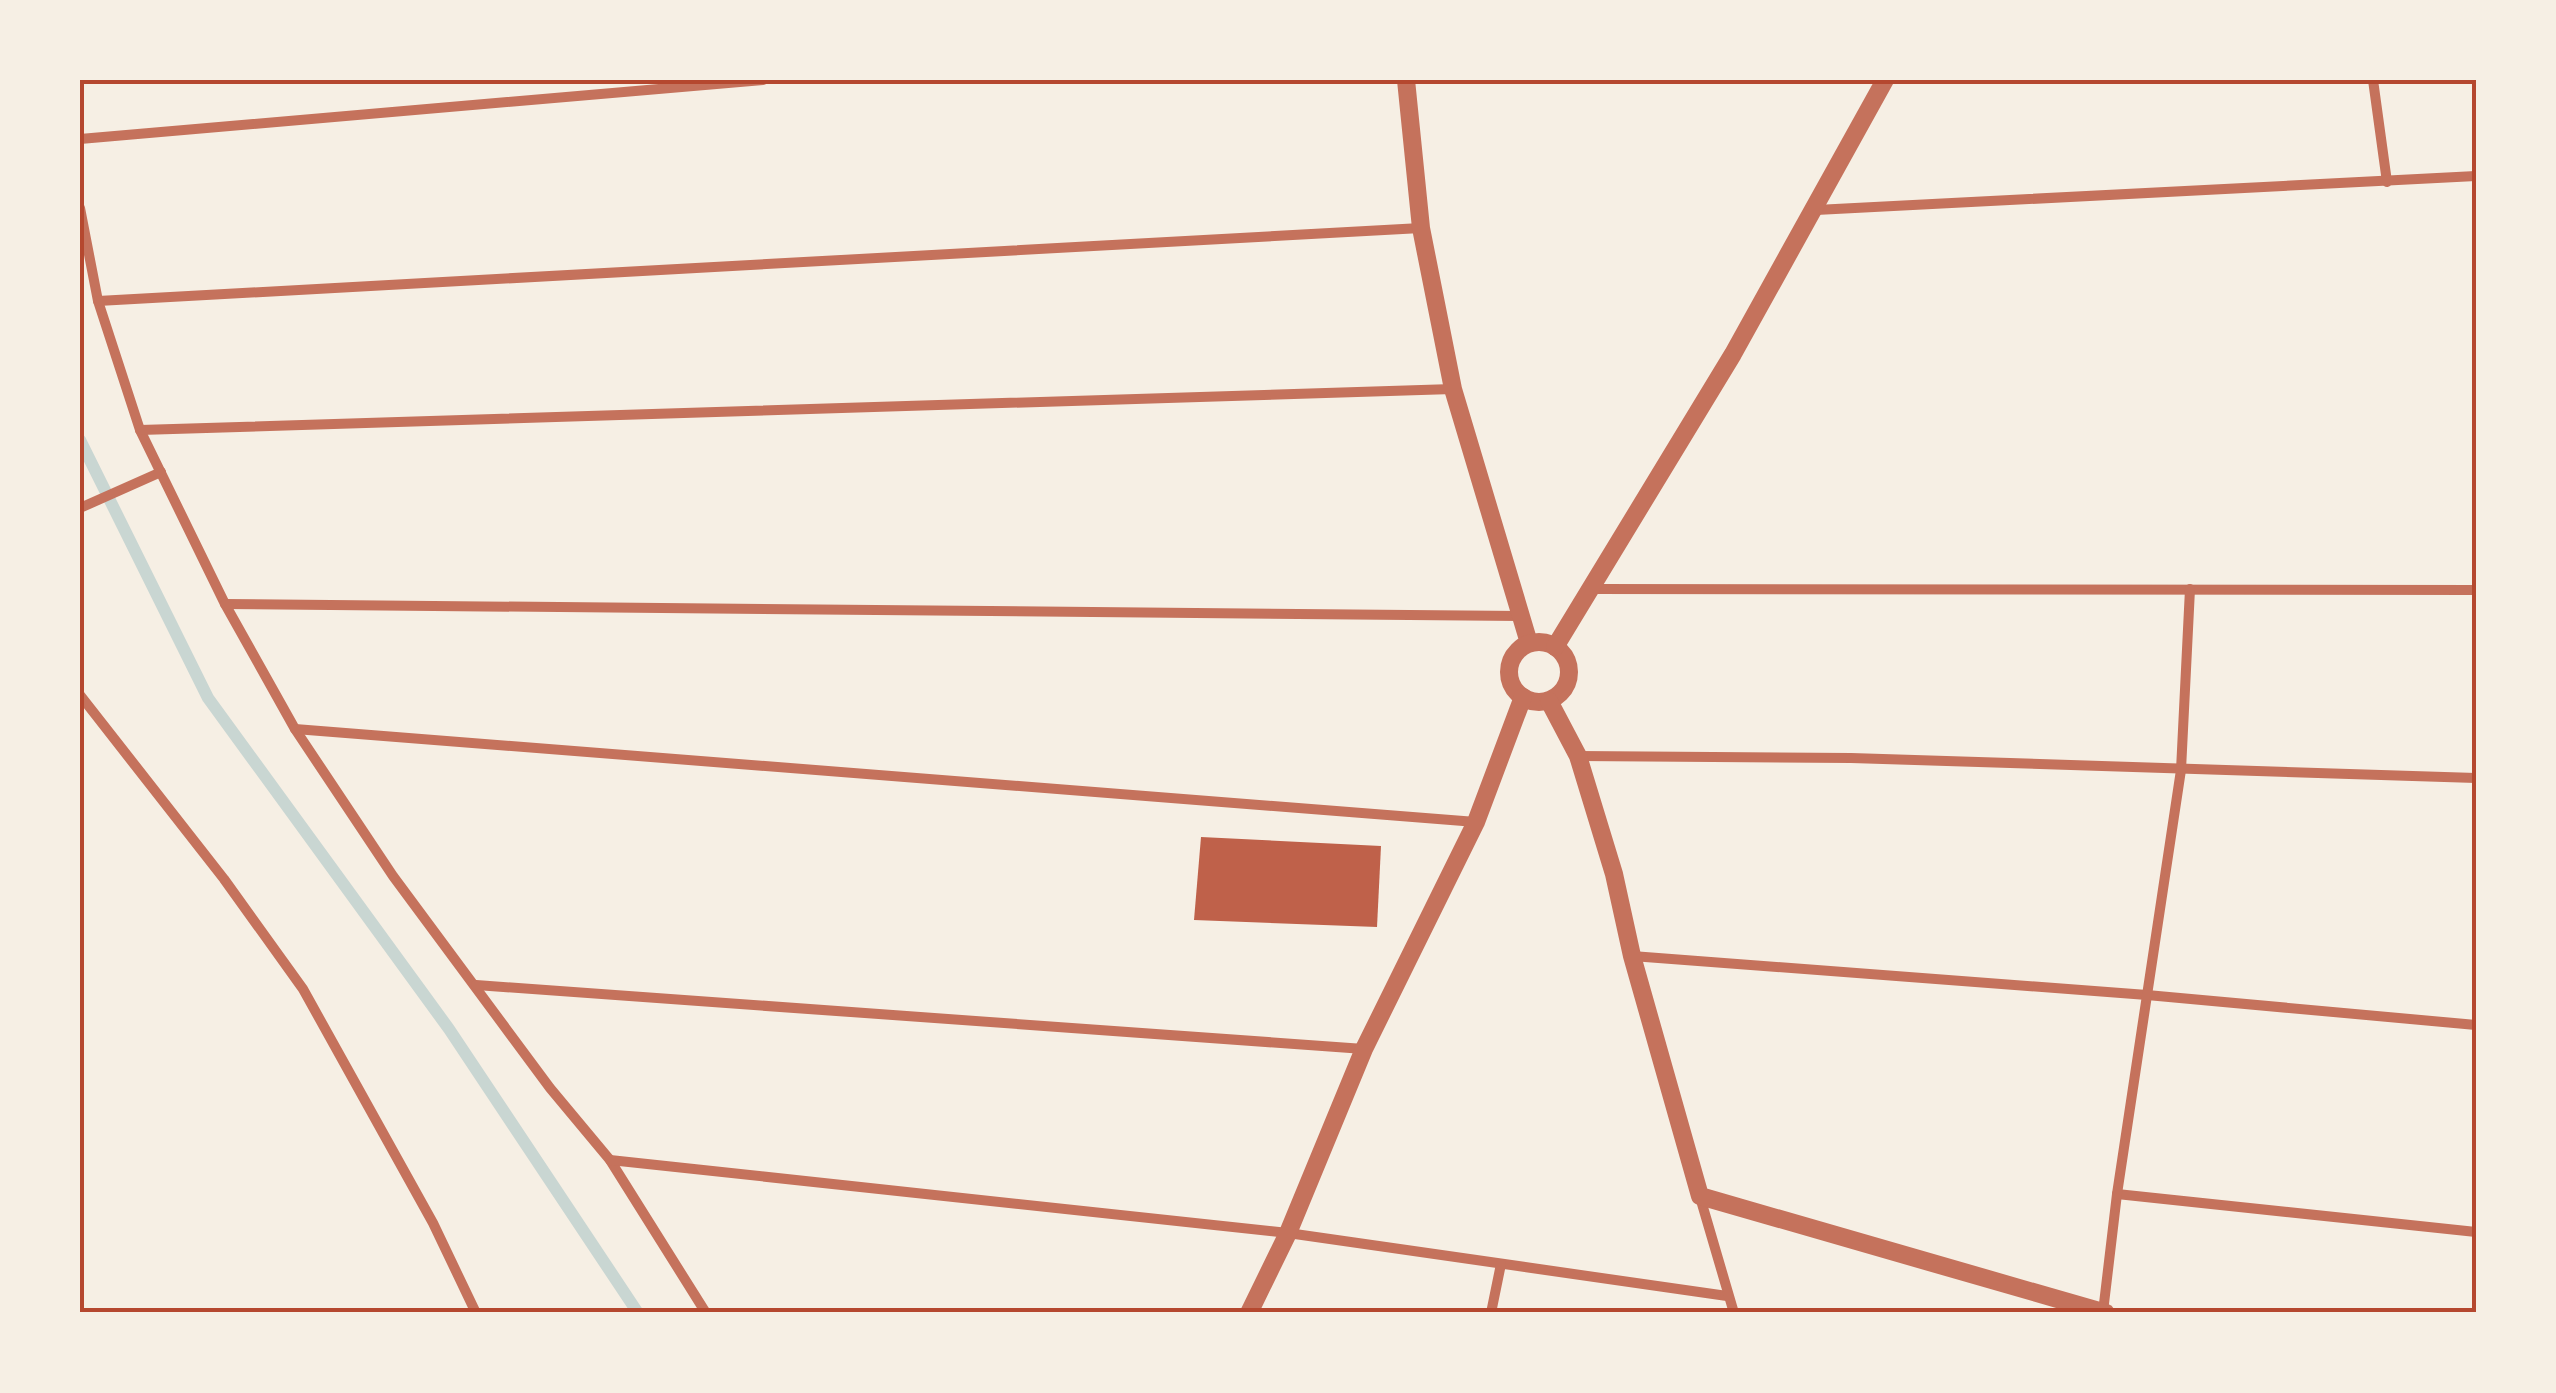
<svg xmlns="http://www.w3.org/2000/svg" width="2556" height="1393" viewBox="0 0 2556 1393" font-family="'Nunito Sans',sans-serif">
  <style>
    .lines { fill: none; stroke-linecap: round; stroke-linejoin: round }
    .stream { stroke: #c9d6d2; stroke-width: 12 }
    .building { fill: #bf614a }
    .minor { stroke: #c5725c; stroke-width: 10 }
    .tertiary { stroke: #c5725c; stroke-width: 18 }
    .neatline { fill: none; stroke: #b5482f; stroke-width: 4 }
  </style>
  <rect width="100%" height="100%" fill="#f6efe4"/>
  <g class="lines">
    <path class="stream" d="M80 440 208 698 449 1029 638 1313"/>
  </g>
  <path class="building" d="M1201 837 1381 846 1377 927 1194 920Z"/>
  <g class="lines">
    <g class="minor">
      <path d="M2373 80 2387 182"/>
      <path d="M80 139 763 80"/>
      <path d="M80 208 98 301 140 430 225 604 295 729 393 876 550 1088 610 1160 706 1313"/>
      <path d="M1816 210 2476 176"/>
      <path d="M98 301 1421 228"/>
      <path d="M140 430 1453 389"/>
      <path d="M80 508 161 472"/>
      <path d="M1593 589 2476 590"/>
      <path d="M225 604 1521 616"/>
      <path d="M80 695 224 879 303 989 433 1223 476 1313"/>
      <path d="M295 729 1476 822"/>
      <path d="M1578 756 1851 758 2476 778"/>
      <path d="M1632 956 2147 995 2476 1025"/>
      <path d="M476 985 1364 1049"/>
      <path d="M610 1160 1288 1233 1727 1296"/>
      <path d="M2117 1194 2476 1232"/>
      <path d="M1700 1197 1734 1313"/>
      <path d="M2103 1312 2117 1194 2181 770 2190 589"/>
      <path d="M1491 1313 1501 1264"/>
    </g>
    <g class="tertiary">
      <path d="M1406 80 1421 228 1453 389 1529 643"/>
      <circle cx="1539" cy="672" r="30"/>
      <path d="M1555 647 1733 354 1885 80"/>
      <path d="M1549 701 1578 756 1614 874 1632 956 1700 1196 2106 1313"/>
      <path d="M1249 1313 1288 1233 1364 1049 1476 822 1523 697"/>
    </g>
  </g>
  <rect width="2556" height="1393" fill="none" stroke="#f6efe4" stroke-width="165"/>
  <rect x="82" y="82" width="2392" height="1228" class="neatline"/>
</svg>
